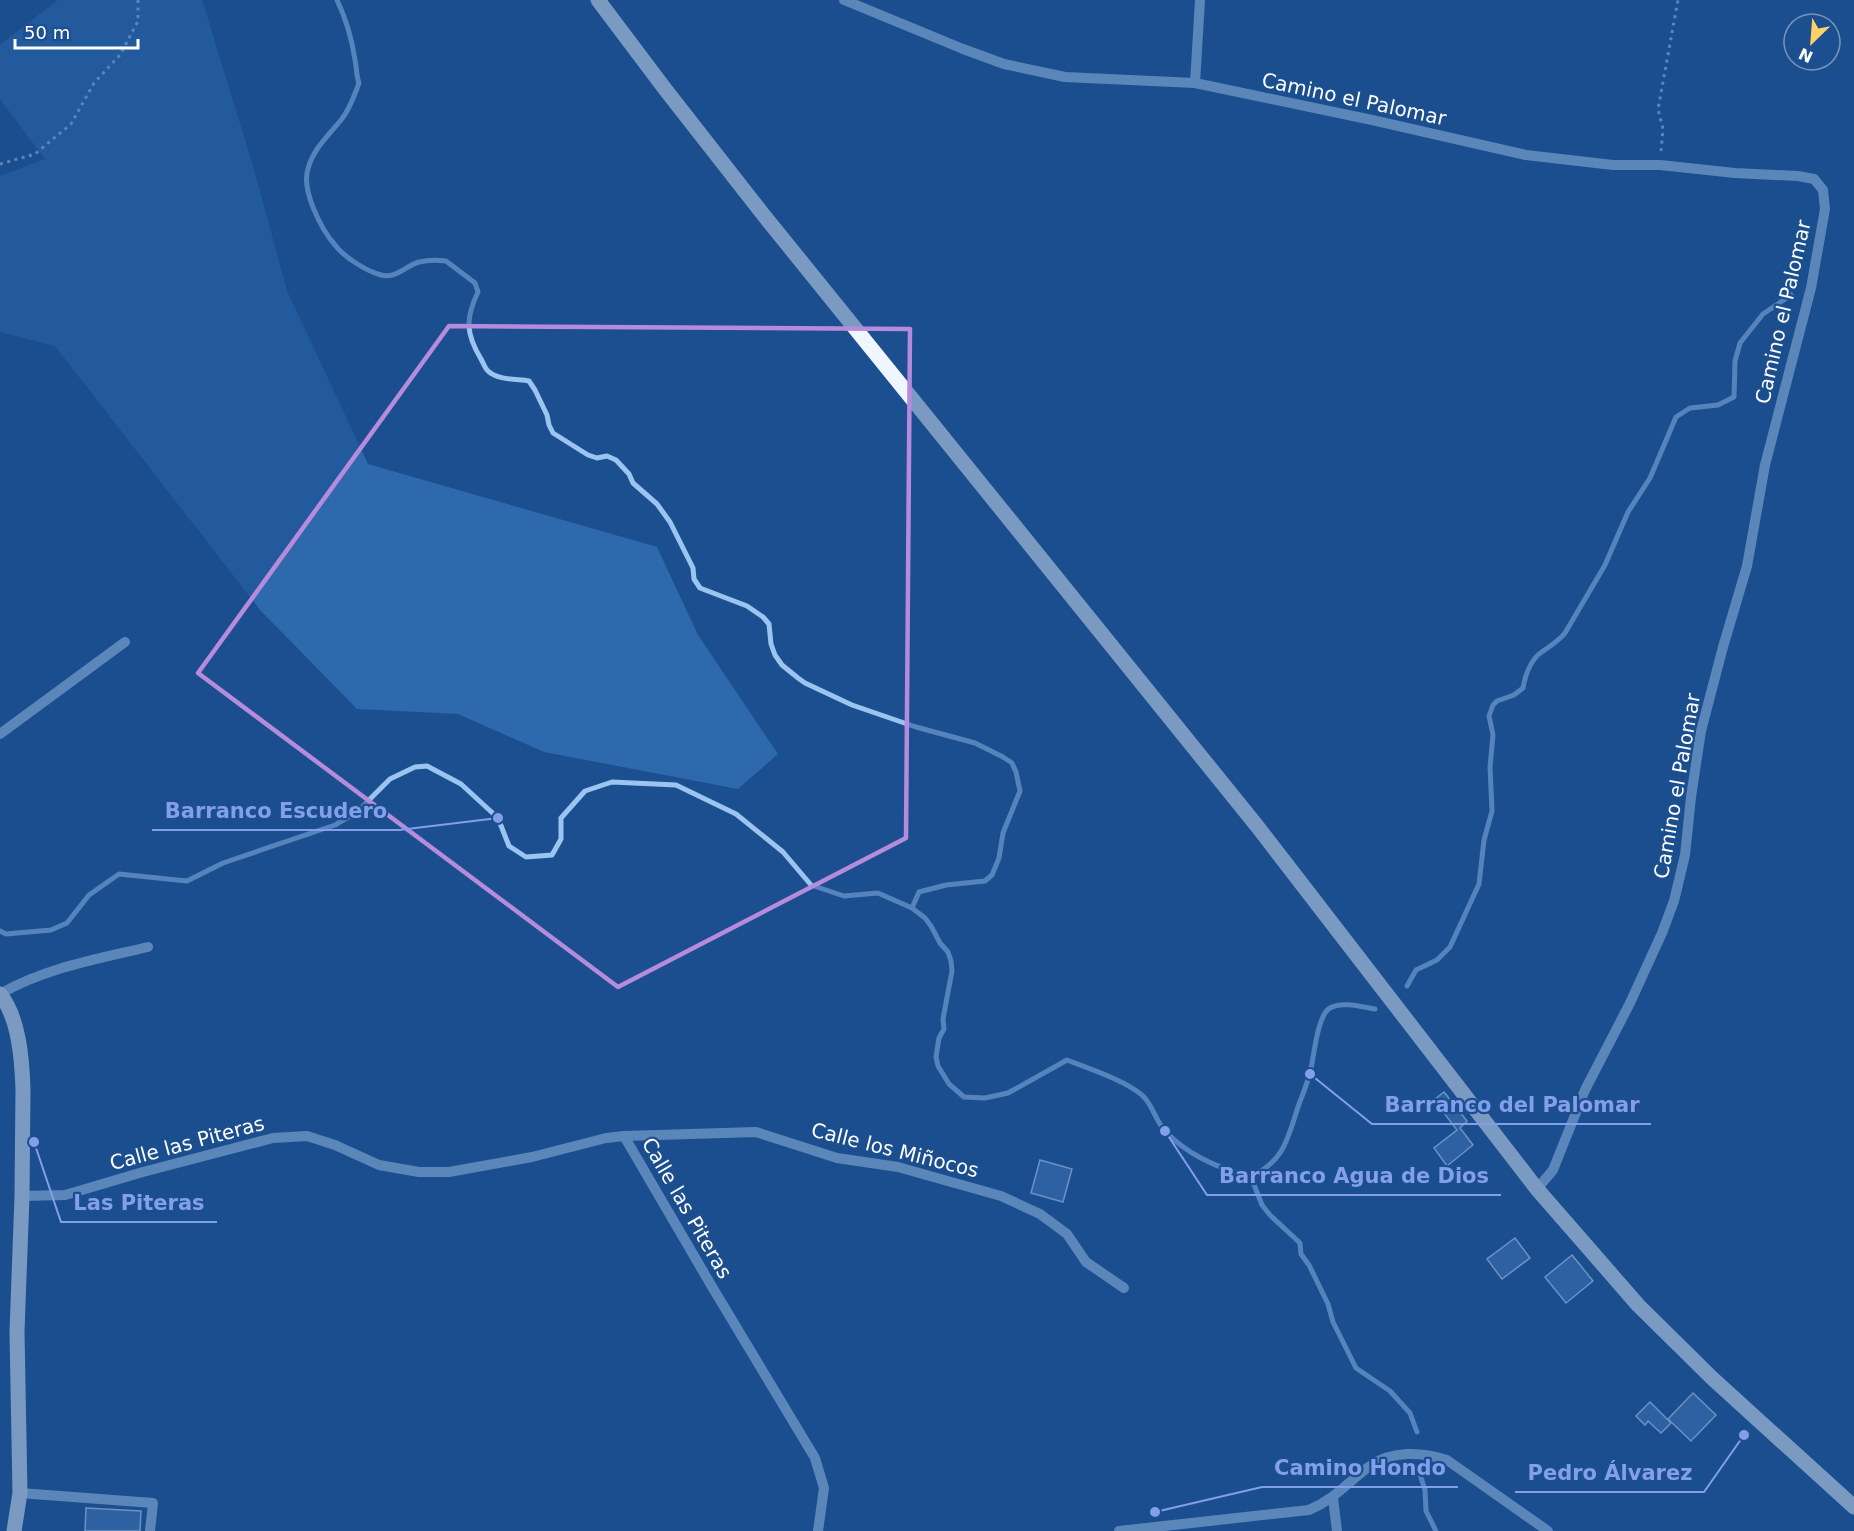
<svg xmlns="http://www.w3.org/2000/svg" width="1854" height="1531" viewBox="0 0 1854 1531" font-family="'DejaVu Sans',sans-serif">
  <style>
    .green { fill: #2e69ad }
    .lines { fill: none; stroke-linecap: round; stroke-linejoin: round }
    .stream { stroke: #9cc4f0; stroke-width: 5 }
    .building { fill: #4478b7; stroke: #cfe3fa; stroke-width: 1.5 }
    .path { stroke: #a9c9ee; stroke-width: 3; stroke-dasharray: 3 4.5; stroke-linecap: butt }
    .minor { stroke: #a9c9ee; stroke-width: 10 }
    .major { stroke: #f0f6ff; stroke-width: 15 }
    .marked { fill: none; stroke: #b68bdc; stroke-width: 4.5; stroke-linejoin: round }
    .labels { text-anchor: middle; stroke-width: 4.5; stroke-linejoin: round; paint-order: stroke }
    .street-label { font-size: 20px; fill: #fff; stroke: #1b4f8f }
    .leader { fill: none; stroke: #839eea; stroke-width: 2 }
    .callout-dot { fill: #839eea; stroke: #1b4f8f; stroke-width: 2 }
    .callout-label { font-size: 21px; text-anchor: middle; font-weight: bold; fill: #839eea; stroke: #1b4f8f; stroke-width: 4.5; stroke-linejoin: round; paint-order: stroke }
  </style>
  <rect width="100%" height="100%" fill="#1b4f8f"/>
  <path class="green" d="M58 0H202L253 166 287 291 368 464 657 547 698 635 778 754 738 789 544 752 458 714 357 709 261 611 55 346 0 332V176L45 159 0 99V45Z"/>
  <g class="lines">
    <g class="stream">
      <path d="M337 0C346 19 352 39 355 60 357 69 356 75 359 83 354 96 350 109 341 120 328 136 313 149 308 169 301 190 321 229 335 245 344 257 366 271 381 275 396 279 405 266 419 262 427 260 438 260 446 261L475 283 478 292C465 319 466 334 481 359 483 362 485 369 488 371 497 380 517 379 529 381L535 390 547 415 549 425 553 433 588 455 597 458 607 456 616 460 629 474 633 483 657 504 670 522 693 568 694 579 700 588 747 606 763 617 769 624 771 644 775 655 782 665 798 678 805 683 852 705 916 727 975 743 1003 757 1012 763 1016 772 1020 791 1003 833 999 858 992 875 985 881 946 885 919 892 912 908"/>
      <path d="M0 931 6 934 51 930 67 923 89 895 119 874 187 881 223 863 335 825 357 812 390 779 415 767 427 766 461 784 498 818 509 846 526 857 552 855 561 839V818L585 791 612 782 676 785 736 814 783 852 811 885 844 896 878 893 912 908 925 918 931 926 940 943 948 952 951 961 952 971 943 1019 944 1029 939 1038 936 1057 938 1066 949 1084 964 1097 985 1098 1008 1093 1067 1060C1088 1068 1127 1081 1143 1096 1153 1106 1156 1121 1165 1131 1187 1155 1221 1169 1251 1177L1262 1205 1270 1215 1300 1243 1301 1254 1309 1265 1328 1304 1333 1322 1356 1368 1390 1391 1410 1413 1417 1432"/>
      <path d="M1407 986 1416 970 1437 960 1450 947 1479 884 1484 840 1492 811 1490 767 1493 735 1489 716 1493 705 1497 701 1514 695 1523 688C1525 677 1530 662 1539 654 1548 647 1558 642 1565 633L1605 565 1628 512 1650 478 1676 417 1690 408 1718 405 1734 397 1735 361 1740 343 1763 314 1791 295"/>
      <path d="M1251 1177C1284 1160 1287 1141 1298 1107 1302 1096 1307 1084 1310 1073 1314 1058 1317 1015 1330 1008 1342 1001 1362 1007 1375 1009"/>
      <path d="M1419 1471 1425 1490 1426 1511 1436 1531"/>
    </g>
  </g>
  <g class="building">
    <path d="M1444 1092 1467 1121 1460 1128 1473 1145 1447 1166 1434 1148 1457 1130 1434 1100Z"/>
    <path d="M1040 1160 1072 1169 1063 1202 1031 1193Z"/>
    <path d="M1515 1238 1530 1258 1502 1279 1487 1259Z"/>
    <path d="M1572 1255 1593 1281 1566 1303 1545 1277Z"/>
    <path d="M1693 1393 1716 1415 1691 1441 1668 1419Z"/>
    <path d="M1650 1402 1671 1423 1661 1433 1648 1421 1645 1425 1636 1416Z"/>
    <path d="M86 1508 141 1511 140 1531H85Z"/>
  </g>
  <g class="lines">
    <g class="path">
      <path d="M1661 151 1663 129 1658 109 1678 0"/>
      <path d="M0 164 35 154 71 124 94 83 120 55 138 21V0"/>
    </g>
    <g class="minor">
      <path d="M844 0 963 49 1004 64 1065 77 1195 83 1372 120 1526 155 1613 165H1660L1735 173 1798 176 1814 179 1823 190 1825 209 1811 288 1765 465 1747 566 1723 647 1701 731 1691 797 1685 855 1674 901 1662 933 1630 1003 1585 1090 1553 1170 1537 1189"/>
      <path d="M1195 83 1200 0"/>
      <path d="M0 734 125 642"/>
      <path d="M0 994C45 968 98 959 148 947"/>
      <path d="M624 1136 756 1132 837 1158 898 1167 1001 1196 1040 1214 1067 1234 1086 1262 1124 1288"/>
      <path d="M22 1196 65 1195 143 1172 273 1138 307 1136 335 1145 379 1165 419 1172H449L532 1157 606 1138 624 1136 711 1285 815 1458 824 1488 818 1531"/>
      <path d="M20 1493 153 1503 150 1531"/>
      <path d="M1333 1498 1337 1531"/>
      <path d="M1119 1531 1309 1510C1334 1500 1349 1481 1370 1466 1392 1450 1422 1452 1447 1460L1548 1531"/>
    </g>
    <g class="major">
      <path d="M598 0 665 89 762 213 1257 826 1537 1189 1638 1305 1712 1378 1854 1507"/>
      <path d="M0 994C19 1018 22 1059 23 1089L22 1196 17 1332 20 1493 14 1531"/>
    </g>
  </g>
  <path d="M0 0H1854V1531H0ZM449 326 910 329 906 838 618 987 198 673Z" fill="#1b4f8f" fill-opacity=".55" fill-rule="evenodd"/>
  <path class="marked" d="M449 326 910 329 906 838 618 987 198 673Z"/>
  <g class="labels">
    <g class="street-label">
      <text transform="translate(1354 99) rotate(12)" y="7">Camino el Palomar</text>
      <text transform="translate(1783 312) rotate(-77)" y="7">Camino el Palomar</text>
      <text transform="translate(1677 786) rotate(-80)" y="7">Camino el Palomar</text>
      <text transform="translate(187 1143) rotate(-15)" y="7">Calle las Piteras</text>
      <text transform="translate(895 1150) rotate(14)" y="7">Calle los Miñocos</text>
      <text transform="translate(687 1208) rotate(60)" y="7">Calle las Piteras</text>
    </g>
  </g>
  <path class="leader" d="M498 818L399 830H152M1310 1074L1372 1124H1651M1165 1131L1207 1195H1501M34 1142L61 1222H217M1155 1512L1262 1487H1458M1744 1435L1704 1492H1515"/>
  <g class="callout-dot">
    <circle cx="498" cy="818" r="6"/>
    <circle cx="1310" cy="1074" r="6"/>
    <circle cx="1165" cy="1131" r="6"/>
    <circle cx="34" cy="1142" r="6"/>
    <circle cx="1155" cy="1512" r="6"/>
    <circle cx="1744" cy="1435" r="6"/>
  </g>
  <g class="callout-label">
    <text x="276" y="818">Barranco Escudero</text>
    <text x="1512" y="1112">Barranco del Palomar</text>
    <text x="1354" y="1183">Barranco Agua de Dios</text>
    <text x="139" y="1210">Las Piteras</text>
    <text x="1360" y="1475">Camino Hondo</text>
    <text x="1610" y="1480">Pedro Álvarez</text>
  </g>
  <g transform="translate(1812 42) rotate(205)"><circle r="28" fill="#1b4f8f" stroke="#7695bc" stroke-width="1.5"/>
  <path d="M0-4.5L10 22L0 15L-10 22Z" fill="#ffd166"/>
  <text y="-9" font-size="16" font-weight="bold" text-anchor="middle" fill="#ffffff">N</text>
  </g>
  <path d="M15 39v9h123v-9" fill="none" stroke="#ffffff" stroke-width="3"/>
  <text x="24" y="39" font-size="18" fill="#ffffff" stroke="#1b4f8f" stroke-width="4.5" paint-order="stroke">50 m</text>
</svg>
